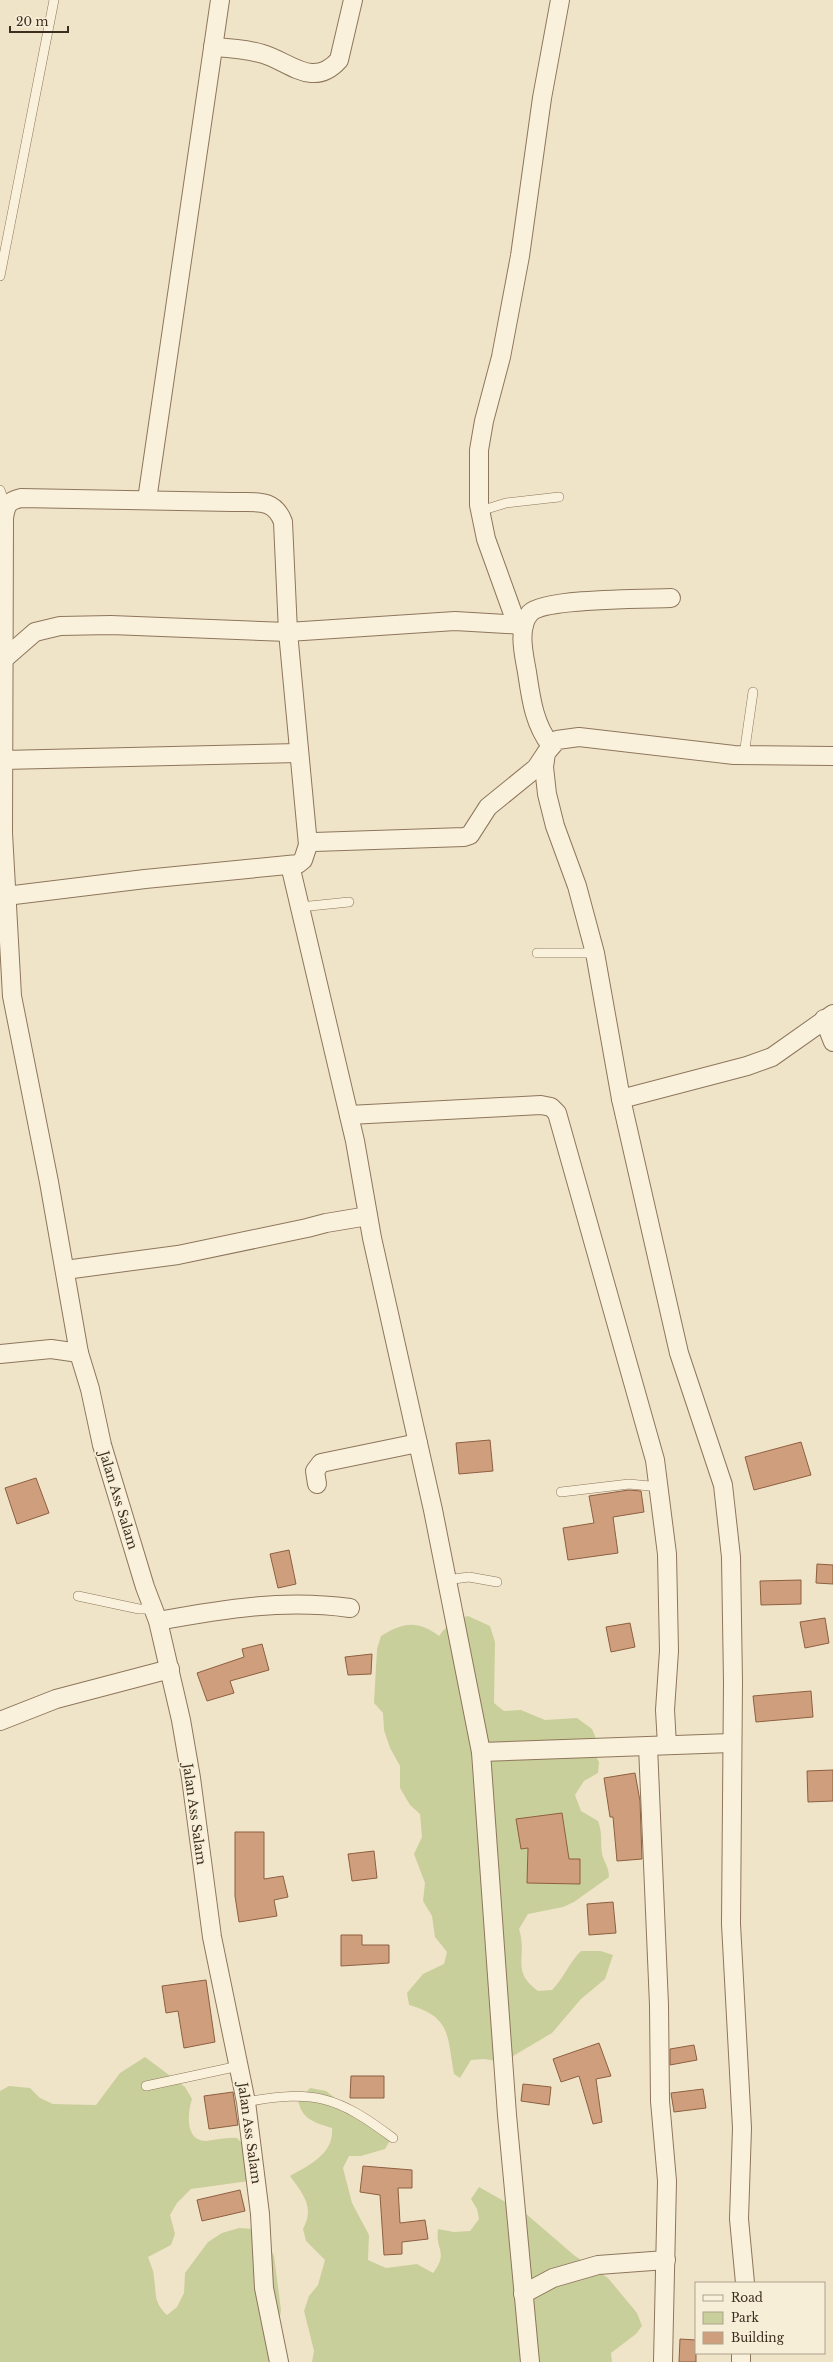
<svg xmlns="http://www.w3.org/2000/svg" width="833" height="2362" viewBox="0 0 833 2362" font-family="'Libre Baskerville',serif">
  <style>
    .green { fill: #c9cf9b }
    .building { fill: #cf9f7d; stroke: #8d5f41 }
    .lines { fill: none; stroke-linecap: round; stroke-linejoin: round }
    .lane-casing { stroke: #8d765c; stroke-width: 10 }
    .street-casing { stroke: #8d765c; stroke-width: 20 }
    .lane { stroke: #faf1dc; stroke-width: 9 }
    .street { stroke: #faf1dc; stroke-width: 18 }
    .labels { text-anchor: middle; stroke-width: 4; stroke-linejoin: round; paint-order: stroke }
    .street-label { font-size: 13px; fill: #3d2e20; stroke: #f7eed8 }
  </style>
  <rect width="100%" height="100%" fill="#f0e4c8"/>
  <g class="green">
    <path d="M468 1616 490 1626 495 1642 494 1703 504 1711 521 1710 545 1720 577 1718 592 1729 597 1741 595 1755 599 1762 598 1773 584 1781 575 1795 581 1811 598 1821C603 1835 600 1840 602 1853 603 1861 609 1866 609 1877L574 1902 563 1907 528 1914 519 1929C528 1958 510 1970 538 1991L552 1990C564 1978 570 1961 581 1951H601L613 1955 605 1979 581 1999 552 2033 503 2062 484 2059 471 2060 460 2078 454 2074C447 2037 452 2017 409 2005L407 1993 423 1974 444 1964 447 1952 435 1937 432 1916 423 1901 425 1883 414 1854 422 1837 420 1814 410 1805 400 1788V1766L390 1748 384 1730 383 1713 374 1703 377 1649 381 1636C403 1622 418 1620 439 1636 447 1625 455 1619 468 1616Z"/>
    <path d="M145 2057 185 2087 192 2099C188 2111 184 2141 206 2141 216 2140 226 2137 237 2138L252 2154 249 2181 191 2189 177 2203 170 2215 175 2234 171 2245 148 2257C150 2263 154 2271 154 2278 157 2296 153 2301 167 2315L177 2307 184 2293 185 2273 208 2242 222 2233 239 2228 255 2229 263 2235 274 2256 281 2310 278 2329 288 2362H0V2091L9 2086 30 2088 40 2098 53 2104 96 2105 120 2073Z"/>
    <path d="M310 2088 326 2091 356 2114 392 2137 385 2149 361 2156H349L343 2168 352 2203 369 2235 368 2260 386 2268 417 2264 433 2273C449 2252 435 2250 438 2229L454 2232 470 2231 479 2219 477 2209 471 2199 479 2187 525 2213 575 2256 608 2278 637 2313 642 2326 636 2334 611 2353 612 2362H312L314 2351 304 2311 309 2296 318 2285 325 2260 306 2241 303 2229C315 2207 303 2194 290 2176 309 2165 334 2154 332 2128 314 2122 302 2120 298 2100Z"/>
  </g>
  <g class="building">
    <path d="M490 1440 493 1471 459 1474 456 1443Z"/>
    <path d="M801 1442 811 1475 754 1490 745 1457Z"/>
    <path d="M36 1478 49 1513 17 1524 5 1488Z"/>
    <path d="M629 1490 641 1491 644 1512 613 1517 618 1553 568 1560 563 1528 594 1523 589 1496Z"/>
    <path d="M289 1550 296 1584 278 1588 270 1554Z"/>
    <path d="M817 1564 833 1565V1584L816 1583Z"/>
    <path d="M801 1580V1604L761 1605 760 1581Z"/>
    <path d="M825 1618 829 1643 805 1648 800 1622Z"/>
    <path d="M630 1623 635 1647 611 1652 606 1627Z"/>
    <path d="M262 1644 269 1670 230 1681 234 1693 207 1701 197 1673 244 1657 242 1649Z"/>
    <path d="M372 1654 371 1674 348 1675 345 1657Z"/>
    <path d="M811 1691 813 1717 756 1722 753 1696Z"/>
    <path d="M833 1770V1801L808 1802 807 1771Z"/>
    <path d="M635 1773 640 1801 642 1859 617 1861 613 1817H610L604 1778Z"/>
    <path d="M562 1813 569 1859H580V1884L527 1883 528 1848 521 1849 516 1819Z"/>
    <path d="M235 1832H264V1879L283 1876 288 1897 274 1900 277 1916 239 1922 235 1896Z"/>
    <path d="M374 1851 377 1878 352 1881 348 1854Z"/>
    <path d="M613 1902 616 1933 589 1935 587 1904Z"/>
    <path d="M341 1935H362V1945H389V1963L341 1966Z"/>
    <path d="M206 1980 215 2042 184 2048 178 2011 166 2013 162 1986Z"/>
    <path d="M599 2043 611 2076 596 2079 602 2122 593 2124 579 2076 561 2082 553 2059Z"/>
    <path d="M694 2045 697 2060 670 2065V2049Z"/>
    <path d="M351 2076H384V2098H350Z"/>
    <path d="M523 2084 551 2087 549 2105 521 2101Z"/>
    <path d="M703 2089 706 2108 674 2112 671 2093Z"/>
    <path d="M233 2092 238 2125 209 2129 204 2096Z"/>
    <path d="M363 2166 412 2170V2188H398L400 2223 425 2220 428 2239 402 2242V2254L384 2255 380 2195 360 2192Z"/>
    <path d="M240 2190 245 2211 202 2221 197 2200Z"/>
    <path d="M680 2339 696 2340V2362H679Z"/>
  </g>
  <g class="lines">
    <defs>
      <g id="lane">
        <path d="M0 276 54 0"/>
        <path d="M0 490 6 506"/>
        <path d="M480 511 506 503 559 497"/>
        <path d="M744 755 753 692"/>
        <path d="M300 907 349 902"/>
        <path d="M537 953H595"/>
        <path d="M561 1492 629 1484 660 1487"/>
        <path d="M446 1580 469 1577 497 1582"/>
        <path d="M78 1596 139 1609H153"/>
        <path d="M146 2086 239 2066"/>
        <path d="M246 2102C315 2089 338 2097 393 2138"/>
      </g>
      <g id="street">
        <path d="M213 47C229 48 247 49 263 54 290 62 313 89 339 60L353 0"/>
        <path d="M147 500 220 0"/>
        <path d="M517 625 486 539 479 505V450L484 421 501 357 520 256 542 98 560 0"/>
        <path d="M4 659 35 632 60 626 111 625 288 632 455 621 524 625"/>
        <path d="M551 746C534 724 531 699 527 672 524 655 517 628 530 613 544 598 647 599 671 598"/>
        <path d="M3 760 299 753"/>
        <path d="M290 865 355 1141 372 1238 433 1510 481 1752 507 2115 530 2362"/>
        <path d="M6 896 145 879 298 864 303 860 308 845 314 842 464 837 470 835 488 807 536 768 546 753"/>
        <path d="M824 1019 833 1042"/>
        <path d="M621 1099 747 1066 772 1057 833 1014"/>
        <path d="M349 1115 541 1105 551 1107 557 1113 655 1460 667 1554 669 1651 665 1710 667 1745"/>
        <path d="M65 1270 178 1255 307 1228 326 1223 368 1216"/>
        <path d="M0 1354 51 1349 79 1353"/>
        <path d="M317 1484 315 1471 321 1463 418 1443"/>
        <path d="M158 1621C224 1609 283 1599 350 1608"/>
        <path d="M0 1721 56 1699 170 1669"/>
        <path d="M648 1746 659 2005 660 2101 667 2181 663 2362"/>
        <path d="M481 1752 731 1743"/>
        <path d="M745 2283 739 2219 742 2128 731 1924 733 1682 731 1557 723 1485 679 1353 621 1099 595 953 577 886 555 826 547 794 544 767 546 753 557 740 579 737 734 755 833 756"/>
        <path d="M523 2294 553 2278 598 2265 666 2260"/>
        <path d="M279 2362 264 2288 260 2214 246 2102 212 1937 191 1778 181 1720 158 1621 145 1587 102 1445 90 1389 79 1353 49 1182 12 996 3 833 4 518C6 505 8 501 21 498L232 502C255 503 274 497 283 522L288 632 308 845"/>
        <path d="M741 2362V2353"/>
      </g>
    </defs>
    <use href="#lane" class="lane-casing"/>
    <use href="#street" class="street-casing"/>
    <use href="#lane" class="lane"/>
    <use href="#street" class="street"/>
  </g>
  <g class="labels">
    <g class="street-label">
      <text transform="translate(119 1500) rotate(73)" y="5">Jalan Ass Salam</text>
      <text transform="translate(195 1814) rotate(82)" y="5">Jalan Ass Salam</text>
      <text transform="translate(250 2133) rotate(82)" y="5">Jalan Ass Salam</text>
    </g>
  </g>
  <rect x="695" y="2282" width="130" height="72" fill="#f7eed8" stroke="#ada18e"/>
  <rect x="703" y="2295" width="20" height="6" fill="#faf1dc" stroke="#ada18e"/>
  <text x="731" y="2302" font-size="12" fill="#3d2e20">Road</text>
  <rect x="703" y="2312" width="20" height="12" fill="#c9cf9b" stroke="#ada18e"/>
  <text x="731" y="2322" font-size="12" fill="#3d2e20">Park</text>
  <rect x="703" y="2332" width="20" height="12" fill="#cf9f7d" stroke="#ada18e"/>
  <text x="731" y="2342" font-size="12" fill="#3d2e20">Building</text>
  <path d="M10 26v6h58v-6" fill="none" stroke="#3d2e20" stroke-width="2"/>
  <text x="16" y="26" font-size="12" fill="#3d2e20" stroke="#f7eed8" stroke-width="3" paint-order="stroke">20 m</text>
</svg>
